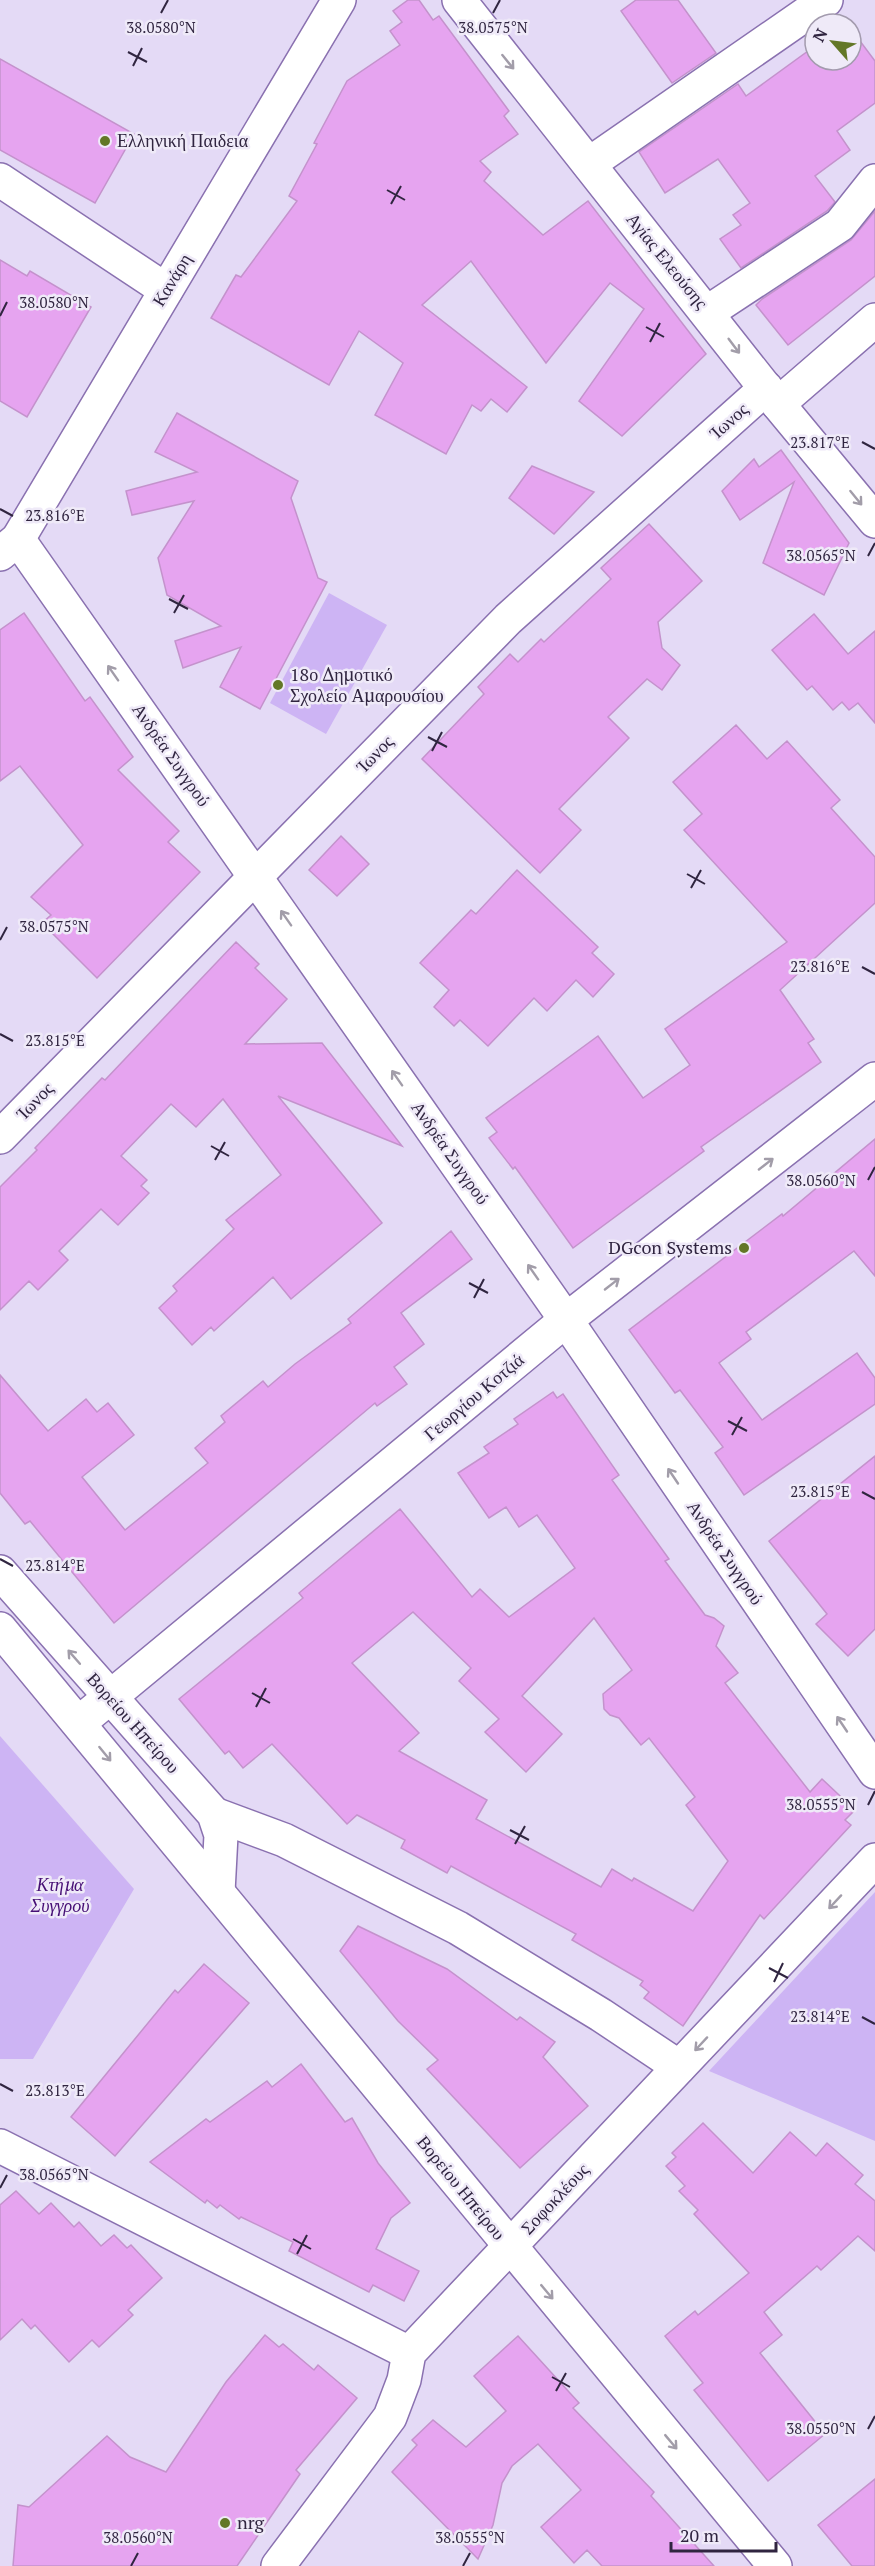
<svg xmlns="http://www.w3.org/2000/svg" width="875" height="2566" viewBox="0 0 875 2566" font-family="'PT Serif',serif">
  <style>
    .green { fill: #cdb4f4 }
    .building { fill: #e6a4f0; stroke: #c492cc; stroke-width: 1.5; fill-rule: evenodd }
    .lines { fill: none; stroke-linecap: round; stroke-linejoin: round }
    .minor-casing { stroke: #8a71b0; stroke-width: 36 }
    .minor { stroke: #fff; stroke-width: 33 }
    .oneway { stroke: #a29da9 }
    .ticks { fill: none; stroke: #302540; stroke-width: 2 }
    .poi-dot { fill: #637727; stroke: #efeaf8; stroke-width: 2 }
    .labels { text-anchor: middle; stroke-width: 5; stroke-linejoin: round; paint-order: stroke }
    .poi-label { font-size: 18px; fill: #302540; stroke: #efeaf8; text-anchor: start }
    .street-label { font-size: 18px; fill: #302540; stroke: #efeaf8 }
    .park-label { font-size: 18px; font-style: italic; fill: #460f75; stroke: #efeaf8 }
    .ticks-label { font-size: 15px; text-anchor: middle; fill: #302540; stroke: #efeaf8; stroke-width: 5; stroke-linejoin: round; paint-order: stroke }
  </style>
  <rect width="100%" height="100%" fill="#e4daf6"/>
  <g class="green">
    <path d="M329 593 387 625 326 734 270 703Z"/>
    <path d="M0 1736 134 1889 33 2059H0Z"/>
    <path d="M875 1892V2141L709 2071Z"/>
  </g>
  <g class="building">
    <path d="M408 0H419L433 20 439 16 509 111 504 116 518 134 480 161 491 172 484 181 543 235 588 201 706 354 622 436 579 401 644 309 610 283 546 363 471 261 422 305 527 387 507 412 491 399 481 411 472 405 446 454 375 415 403 363 359 331 329 385 211 318 236 275 241 277 297 201 289 196 317 144 314 143 347 81 400 45 390 31 402 22 393 11Z"/>
    <path d="M636 0H678L716 53 672 83 621 11Z"/>
    <path d="M851 29 875 61V103L837 131 850 150 815 176 835 202 827 211 741 268 720 239 741 225 733 215 750 203 718 159 665 193 639 152 738 84 746 96 815 46V60H851Z"/>
    <path d="M0 59 134 134 95 203 0 150Z"/>
    <path d="M875 211V276L788 345 756 305 762 299 851 240Z"/>
    <path d="M0 260 27 276 30 271 91 307 27 417 0 401Z"/>
    <path d="M177 413 298 481 291 498 318 578 327 582 260 709 220 687 241 647 183 668 175 641 221 626 167 595 158 558 194 501 132 515 126 491 197 472 155 452Z"/>
    <path d="M781 450 849 543 824 595 763 563 794 482 740 520 722 491 754 459 759 467Z"/>
    <path d="M532 466 594 492 554 534 509 498Z"/>
    <path d="M649 524 702 581 658 622 662 648 680 665 662 690 647 679 608 717 629 738 559 809 581 830 540 873 422 759 484 694 478 687 510 654 518 662 541 639 544 642 611 579 601 568Z"/>
    <path d="M24 613 85 701 90 697 133 757 118 770 179 831 168 842 200 872 97 978 42 923 51 915 31 897 83 845 20 766 0 781V630Z"/>
    <path d="M814 614 848 654 875 631V723L858 703 849 710 842 702 833 710 812 686 807 690 772 650Z"/>
    <path d="M736 725 767 759 787 741 840 800 831 808 875 857V903L780 990 814 1039 808 1043 821 1062 701 1147 704 1151 573 1248 515 1167 513 1169 489 1138 497 1132 486 1118 598 1036 643 1098 690 1065 665 1029 787 942 684 830 702 814 673 782Z"/>
    <path d="M341 836 369 864 337 896 309 870Z"/>
    <path d="M517 870 598 947 592 953 614 974 593 997 576 980 547 1011 534 998 488 1046 460 1020 454 1026 434 1007 449 990 420 963 471 910 476 914Z"/>
    <path d="M236 942 259 964 255 968 287 999 245 1044 322 1043 402 1146 278 1096 382 1223 291 1299 273 1277 214 1331 211 1327 192 1345 159 1308 177 1291 173 1286 234 1229 226 1220 281 1175 223 1099 196 1127 171 1104 121 1156 147 1180 141 1186 149 1193 118 1225 101 1209 59 1251 68 1260 38 1290 29 1281 0 1310V1187L37 1150 35 1148 102 1078 105 1080Z"/>
    <path d="M875 1139V1276L854 1251 746 1332 751 1339 719 1363 762 1420 857 1353 875 1378V1404L744 1495 715 1453 723 1447 680 1390 675 1393 629 1330 782 1214 783 1216Z"/>
    <path d="M451 1231 472 1259 401 1313 424 1344 394 1367 407 1384 377 1406 375 1403 114 1623 30 1521 25 1524 0 1493V1375L48 1431 86 1399 97 1412 108 1403 134 1435 82 1477 125 1530 208 1463 195 1448 225 1422 221 1416 263 1381 268 1387 295 1364 351 1323 348 1319Z"/>
    <path d="M553 1392 557 1398 563 1394 619 1475 612 1480 669 1559 665 1561 705 1615 714 1618 724 1626 716 1646 738 1673 725 1683 810 1792 822 1779 855 1810 845 1820 851 1825 764 1919 760 1915 683 2026 644 1998 649 1992 640 1985 643 1981 572 1940 576 1934 451 1866 447 1873 401 1848 405 1840 357 1815 347 1824 272 1744 243 1768 229 1751 225 1754 179 1699 303 1598 299 1593 400 1509 472 1597 480 1589 509 1617 575 1568 537 1515 519 1527 506 1507 489 1518 458 1473 489 1453 484 1447 518 1424 514 1419ZM413 1612 471 1668 459 1681 499 1719 485 1732 526 1772 562 1734 522 1696 594 1618 632 1670 603 1694 604 1709 610 1715 619 1718 641 1745 649 1738 695 1797 686 1805 728 1861 693 1911 634 1878 632 1881 612 1869 601 1887 476 1819 487 1800 399 1751 419 1733 352 1663Z"/>
    <path d="M875 1456V1629L848 1656 816 1624 827 1614 769 1541Z"/>
    <path d="M358 1926 447 1969 517 2020 520 2017 555 2042 543 2057 588 2106 520 2168 427 2069 438 2060 398 2021 340 1951Z"/>
    <path d="M204 1964 249 2003 115 2156 71 2117 175 1990 178 1993Z"/>
    <path d="M301 2064 345 2122 352 2118 378 2163 410 2203 391 2218 376 2249 419 2271 404 2301 373 2285 369 2292 289 2251 293 2242 241 2217 239 2219 220 2205 217 2208 207 2200 205 2203 150 2162 206 2119 210 2122 267 2081 272 2087Z"/>
    <path d="M703 2123 753 2173 790 2132 816 2156 827 2143 863 2175 855 2184 875 2201V2251L858 2236 821 2270 817 2266 764 2312 782 2335 760 2353 825 2434 768 2481 694 2390 703 2383 665 2336 695 2311 698 2315 749 2273 694 2214 698 2210 679 2191 685 2186 666 2166 676 2157 672 2153Z"/>
    <path d="M16 2191 39 2214 51 2203 74 2227 79 2222 101 2246 114 2235 127 2248 131 2245 162 2278 128 2310 133 2315 99 2347 92 2340 69 2362 35 2325 31 2329 22 2319 0 2340V2205Z"/>
    <path d="M265 2335 279 2347 283 2344 314 2370 318 2365 357 2398 296 2470 300 2474 237 2566H13L18 2505 29 2507 107 2436 130 2457 166 2472 226 2382Z"/>
    <path d="M518 2336 579 2403 573 2408 654 2492 651 2496 714 2566H602L587 2550 574 2563 541 2527 581 2490 538 2444 512 2466 502 2483 493 2525 478 2559 392 2472 417 2445 412 2440 433 2420 466 2447 506 2411 474 2376Z"/>
    <path d="M875 2479V2566H852L818 2525Z"/>
  </g>
  <g class="lines">
    <defs>
      <g id="minor">
        <path d="M459 0 778 404 875 521"/>
        <path d="M589 164 826 0"/>
        <path d="M0 180 166 290"/>
        <path d="M708 312 840 225 875 181"/>
        <path d="M778 404 875 320"/>
        <path d="M18 539 566 1320 875 1772"/>
        <path d="M0 554 18 539 339 0"/>
        <path d="M0 1137 508 619 766 388"/>
        <path d="M0 1572 214 1814 221 1835 218 1892"/>
        <path d="M0 1629 775 2566"/>
        <path d="M80 1722 566 1320 875 1079"/>
        <path d="M214 1814 284 1840 458 1928 601 2015 679 2067"/>
        <path d="M0 2146 409 2353"/>
        <path d="M278 2566 390 2417 404 2380 409 2353 875 1860"/>
      </g>
    </defs>
    <use href="#minor" class="minor-casing"/>
    <use href="#minor" class="minor"/>
  </g>
  <defs><path id="oneway-shaft" d="M-6 0H5M1.5-3L5.5 0L1.5 3" fill="none" stroke-width="1.6" stroke-linecap="round" stroke-linejoin="round" transform="scale(1.5)"/></defs>
  <g class="oneway">
    <use href="#oneway-shaft" transform="translate(508 62) rotate(51)"/>
    <use href="#oneway-shaft" transform="translate(734 346) rotate(53)"/>
    <use href="#oneway-shaft" transform="translate(856 498) rotate(51)"/>
    <use href="#oneway-shaft" transform="translate(113 673) rotate(-125)"/>
    <use href="#oneway-shaft" transform="translate(286 918) rotate(-125)"/>
    <use href="#oneway-shaft" transform="translate(397 1078) rotate(-125)"/>
    <use href="#oneway-shaft" transform="translate(766 1164) rotate(-38)"/>
    <use href="#oneway-shaft" transform="translate(533 1272) rotate(-125)"/>
    <use href="#oneway-shaft" transform="translate(612 1284) rotate(-38)"/>
    <use href="#oneway-shaft" transform="translate(673 1476) rotate(-124)"/>
    <use href="#oneway-shaft" transform="translate(74 1657) rotate(-131)"/>
    <use href="#oneway-shaft" transform="translate(842 1724) rotate(-124)"/>
    <use href="#oneway-shaft" transform="translate(105 1754) rotate(51)"/>
    <use href="#oneway-shaft" transform="translate(835 1902) rotate(133)"/>
    <use href="#oneway-shaft" transform="translate(701 2044) rotate(133)"/>
    <use href="#oneway-shaft" transform="translate(547 2292) rotate(50)"/>
    <use href="#oneway-shaft" transform="translate(671 2442) rotate(50)"/>
  </g>
  <path class="ticks" d="M161 13 168 0M493 13 500 0M128 52 147 62M133 66 142 48M387 190 405 200M391 204 401 186M0 316 7 302M646 327 664 337M650 342 660 323M862 442 875 449M0 509 13 516M868 556 875 543M169 599 188 609M174 613 184 595M428 737 447 747M432 751 442 732M687 874 705 884M691 888 701 870M0 940 7 927M862 967 875 974M0 1034 13 1041M211 1146 229 1156M215 1160 225 1142M868 1180 875 1167M469 1283 488 1293M474 1298 484 1279M728 1421 747 1431M732 1435 742 1417M862 1492 875 1499M0 1559 13 1566M252 1693 270 1703M256 1707 266 1688M868 1805 875 1791M510 1830 529 1840M515 1844 525 1826M769 1968 788 1978M774 1982 783 1963M862 2017 875 2024M0 2084 13 2091M0 2188 7 2175M293 2239 311 2249M297 2254 307 2235M552 2377 570 2387M556 2391 566 2373M868 2429 875 2416M131 2566 138 2553M463 2566 470 2553"/>
  <g class="poi-dot">
    <circle cx="105" cy="141" r="6"/>
    <circle cx="278" cy="685" r="6"/>
    <circle cx="744" cy="1248" r="6"/>
    <circle cx="225" cy="2523" r="6"/>
  </g>
  <g class="labels">
    <g class="poi-label">
      <text x="117" y="147">Ελληνική Παιδεια</text>
      <text x="290" y="681">18ο Δημοτικό<tspan x="290" dy="21">Σχολείο Αμαρουσίου</tspan></text>
      <text x="732" y="1254" text-anchor="end">DGcon Systems</text>
      <text x="237" y="2529">nrg</text>
    </g>
    <g class="street-label">
      <text transform="translate(667 261) rotate(51)" y="6">Αγίας Ελεούσης</text>
      <text transform="translate(172 280) rotate(-59)" y="6">Κανάρη</text>
      <text transform="translate(729 421) rotate(-42)" y="6">Ίωνος</text>
      <text transform="translate(375 754) rotate(-46)" y="6">Ίωνος</text>
      <text transform="translate(171 755) rotate(55)" y="6">Ανδρέα Συγγρού</text>
      <text transform="translate(35 1101) rotate(-46)" y="6">Ίωνος</text>
      <text transform="translate(450 1153) rotate(55)" y="6">Ανδρέα Συγγρού</text>
      <text transform="translate(474 1397) rotate(-40)" y="6">Γεωργίου Κοτζιά</text>
      <text transform="translate(725 1553) rotate(56)" y="6">Ανδρέα Συγγρού</text>
      <text transform="translate(133 1723) rotate(48)" y="6">Βορείου Ηπείρου</text>
      <text transform="translate(461 2188) rotate(51)" y="6">Βορείου Ηπείρου</text>
      <text transform="translate(555 2199) rotate(-47)" y="6">Σοφοκλέους</text>
    </g>
    <g class="park-label">
      <text x="60" y="1891">Κτήμα<tspan x="60" dy="21">Συγγρού</tspan></text>
    </g>
  </g>
  <g class="ticks-label">
    <text x="161" y="33">38.0580°N</text>
    <text x="493" y="33">38.0575°N</text>
    <text x="54" y="308">38.0580°N</text>
    <text x="820" y="448">23.817°E</text>
    <text x="55" y="521">23.816°E</text>
    <text x="821" y="561">38.0565°N</text>
    <text x="54" y="932">38.0575°N</text>
    <text x="820" y="972">23.816°E</text>
    <text x="55" y="1046">23.815°E</text>
    <text x="821" y="1186">38.0560°N</text>
    <text x="820" y="1497">23.815°E</text>
    <text x="55" y="1571">23.814°E</text>
    <text x="821" y="1810">38.0555°N</text>
    <text x="820" y="2022">23.814°E</text>
    <text x="55" y="2096">23.813°E</text>
    <text x="54" y="2180">38.0565°N</text>
    <text x="821" y="2434">38.0550°N</text>
    <text x="138" y="2543">38.0560°N</text>
    <text x="470" y="2543">38.0555°N</text>
  </g>
  <g transform="translate(833 42) rotate(298)"><circle r="28" fill="#efeaf8" stroke="#a39bae" stroke-width="1.5"/>
  <path d="M0-4.5L10 22L0 15L-10 22Z" fill="#637727"/>
  <text y="-9" font-size="16" font-weight="bold" text-anchor="middle" fill="#302540">N</text>
  </g>
  <path d="M671 2542v9h105v-9" fill="none" stroke="#302540" stroke-width="3"/>
  <text x="680" y="2542" font-size="18" fill="#302540" stroke="#efeaf8" stroke-width="4.5" paint-order="stroke">20 m</text>
</svg>
